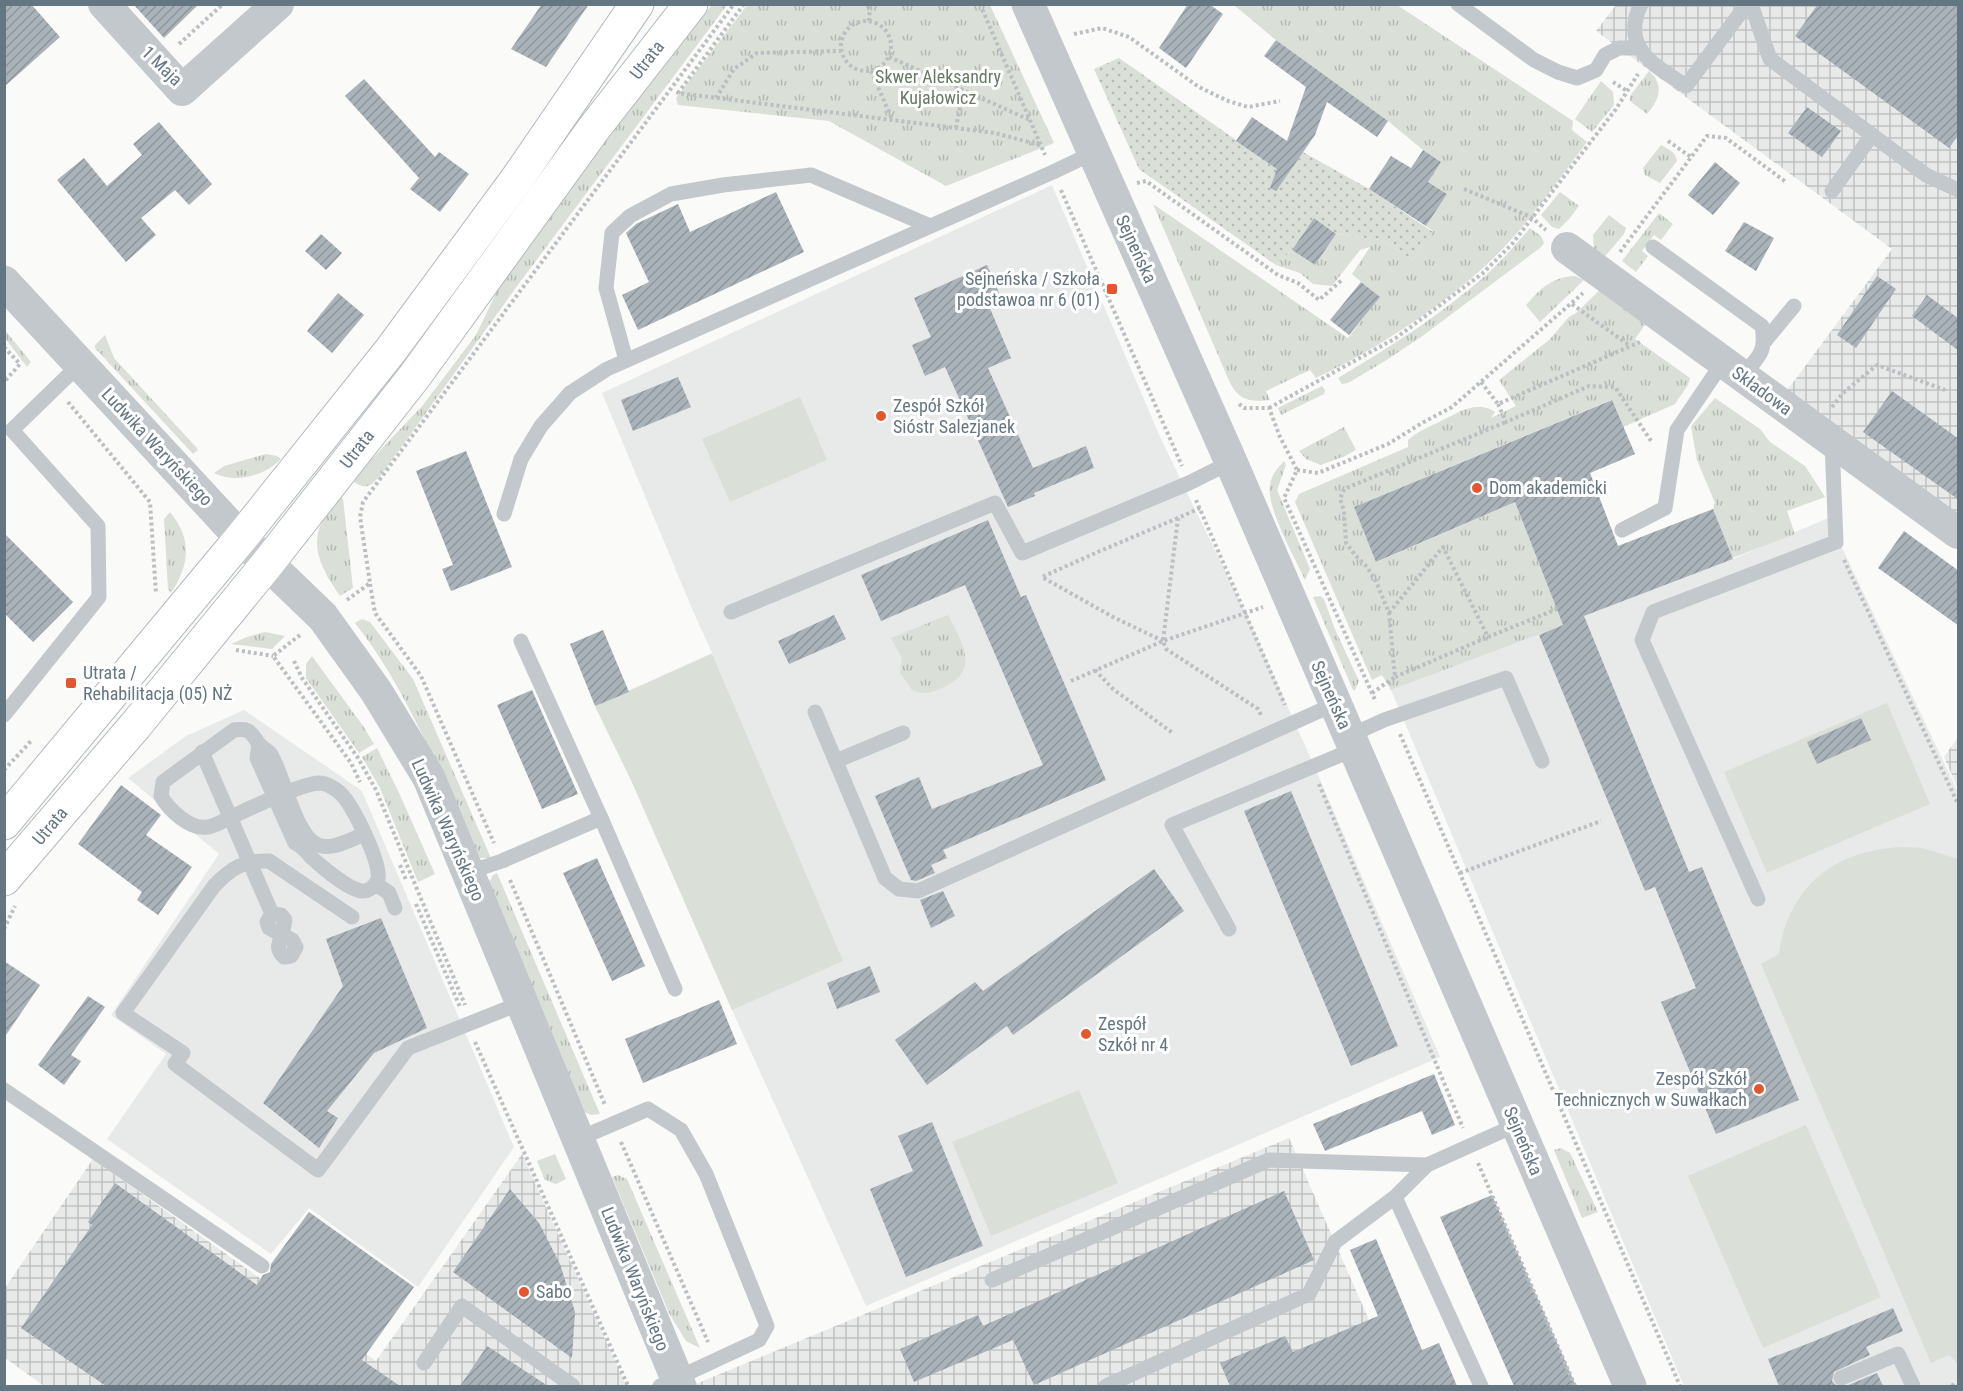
<svg xmlns="http://www.w3.org/2000/svg" width="1963" height="1391" viewBox="0 0 1963 1391" font-family="'Roboto Condensed',sans-serif">
  <style>
    .built { fill: #e8e9e9 }
    .industrial { fill: url(#industrial-grid) }
    .grass { fill: url(#grass-tufts) }
    .garden { fill: url(#garden-dots) }
    .pitch { fill: #dadfd7 }
    .building { fill: url(#building-hatch) }
    .lines { fill: none; stroke-linecap: round; stroke-linejoin: round }
    .secondary-casing { stroke: #b3babf; stroke-width: 35 }
    .path { stroke: #bbbfc2; stroke-width: 4; stroke-dasharray: 3 3; stroke-linecap: butt }
    .service { stroke: #c3c8cc; stroke-width: 15 }
    .minor { stroke: #c3c8cc; stroke-width: 32 }
    .tertiary { stroke: #c3c8cc; stroke-width: 33 }
    .secondary { stroke: #fff; stroke-width: 33 }
    .poi-dot { fill: #e4572e; stroke: #fff; stroke-width: 2 }
    .labels { text-anchor: middle; stroke-width: 6; stroke-linejoin: round; paint-order: stroke }
    .street-label { font-size: 18px; fill: #657683; stroke: #fff }
    .park-label { font-size: 18px; fill: #687a64; stroke: #fff }
    .poi-label { font-size: 18px; fill: #657683; stroke: #fff; text-anchor: start }
  </style>
  <defs>
    <pattern id="industrial-grid" width="8" height="8" patternUnits="userSpaceOnUse" patternTransform="scale(1.5)"><rect width="8" height="8" fill="#e8e9e9"/><path d="M0 4h8M4 0v8" fill="none" stroke="#c0c1c2"/></pattern>
    <pattern id="grass-tufts" width="24" height="20" patternUnits="userSpaceOnUse" patternTransform="scale(1.5)"><rect width="24" height="20" fill="#dadfd7"/><path d="M3 7l-1-3M5 7V3M7 7l1-3M15 17l-1-3M17 17v-4M19 17l1-3" fill="none" stroke="#b4b9b4"/></pattern>
    <pattern id="garden-dots" width="8" height="8" patternUnits="userSpaceOnUse" patternTransform="scale(1.5)"><rect width="8" height="8" fill="#dadfd7"/><path d="M2 2h.1M6 6h.1" fill="none" stroke="#b4b9b4" stroke-width="1.8" stroke-linecap="round"/></pattern>
    <pattern id="building-hatch" width="6" height="6" patternUnits="userSpaceOnUse" patternTransform="scale(1.5)"><rect width="6" height="6" fill="#aab3b9"/><path d="M-1 1l2-2M0 6l6-6M5 7l2-2" fill="none" stroke="#8e969c"/></pattern>
  </defs>
  <rect width="100%" height="100%" fill="#fafaf8"/>
  <g class="built">
    <path d="M1052 185 1161 439 1246 614 1308 752 1440 1057 866 1306 732 1010 631 780 595 706 712 653 693 611 602 393Z"/>
    <path d="M1828 518 1958 792V1386H1684L1391 690 1733 559Z"/>
    <path d="M244 710 362 791 514 1147 418 1287 309 1208 271 1254 107 1139 166 1054 111 1015 219 854 128 778 186 736Z"/>
  </g>
  <g class="industrial">
    <path d="M1616 5H1958V520L1786 392 1892 249 1596 31Z"/>
    <path d="M1958 737V789L1944 757Z"/>
    <path d="M1289 1138 1398 1386H691Z"/>
    <path d="M522 1154 626 1386H44L5 1358V1288L93 1159 376 1361Z"/>
  </g>
  <g class="grass">
    <path d="M748 4 990 5 1054 143 946 186 829 121 678 105 676 98Z"/>
    <path d="M712 5H727L520 282 384 471C373 484 367 493 352 480L423 405 476 335 503 279 584 167 673 51Z"/>
    <path d="M1234 5H1397L1573 121 1572 130 1587 142C1554 185 1523 232 1483 268 1435 311 1373 351 1316 378L1310 370 1266 391 1270 400C1250 402 1240 401 1230 383L1153 204 1348 338 1379 297 1352 274 1370 247 1360 250 1332 286 1313 284 1300 273 1276 265 1292 250 1315 265 1336 234 1381 240 1413 260 1433 231 1426 226 1447 194 1428 182 1441 162 1423 150 1388 121 1276 40Z"/>
    <path d="M1649 71C1665 85 1659 100 1647 114L1630 101V96Z"/>
    <path d="M1601 81 1613 92 1614 105 1592 132 1575 119Z"/>
    <path d="M1661 145C1668 149 1676 152 1677 161L1660 183 1645 175 1643 168Z"/>
    <path d="M1560 192 1579 206 1569 219 1559 229 1552 227 1541 215Z"/>
    <path d="M1659 213 1673 224 1661 240 1654 235 1642 251 1648 256 1636 272 1622 261Z"/>
    <path d="M1609 215 1626 228 1624 234 1602 260 1594 251 1593 235Z"/>
    <path d="M1530 228 1541 236 1544 243 1540 248 1421 337 1385 361 1348 383 1342 384 1338 378C1390 347 1441 315 1486 275 1502 261 1516 244 1530 228Z"/>
    <path d="M1575 276 1584 280 1540 322 1526 305C1541 288 1552 277 1575 276Z"/>
    <path d="M1602 288 1647 322 1635 339 1690 378 1688 385 1675 404 1623 427 1611 400 1354 507 1377 562 1515 502 1563 625 1391 690 1382 675 1372 680 1295 502 1299 494 1408 447V440C1418 431 1429 427 1441 421 1458 413 1476 399 1495 412L1491 418 1516 406 1499 380 1549 340 1569 317 1576 313Z"/>
    <path d="M4 329 31 362 27 367 5 338Z"/>
    <path d="M105 335 114 358 196 447 198 450 193 454 95 348V345Z"/>
    <path d="M1322 386 1325 390 1324 394 1281 415 1278 408Z"/>
    <path d="M1715 398 1760 429 1770 442 1805 466 1825 497 1787 511 1795 534 1732 558 1713 509 1715 503 1697 460 1691 426Z"/>
    <path d="M1344 427 1356 450 1345 456 1321 465 1306 459 1299 451Z"/>
    <path d="M266 454 277 456 281 459C264 476 236 484 214 473L224 466Z"/>
    <path d="M1284 461 1286 465 1277 490 1310 569 1305 580C1295 558 1266 507 1270 485 1271 475 1278 468 1284 461Z"/>
    <path d="M340 496 343 499 353 588 340 596C313 557 306 534 340 496Z"/>
    <path d="M170 512C193 540 189 565 171 593L168 589 164 519Z"/>
    <path d="M1320 596 1324 599 1334 627 1359 681 1355 690H1353L1313 597Z"/>
    <path d="M948 615C961 641 982 670 944 687 931 693 925 695 912 690L900 673 902 658 891 638Z"/>
    <path d="M362 619 370 622 413 679 491 858H480C441 779 409 691 355 623Z"/>
    <path d="M265 632 285 636 272 649 231 644 247 637Z"/>
    <path d="M312 656 363 726 374 744 359 753 306 678V664Z"/>
    <path d="M377 748 400 795 435 874 418 882 380 788 362 757Z"/>
    <path d="M497 873 600 1114 591 1115 584 1112 487 885 493 875Z"/>
    <path d="M1561 1148 1570 1153 1598 1212 1582 1218 1554 1150Z"/>
    <path d="M555 1154 566 1179 556 1184 545 1180 537 1161Z"/>
    <path d="M618 1175 627 1179 700 1348 686 1341 669 1313 612 1177Z"/>
  </g>
  <path class="garden" d="M1119 58 1286 175 1303 152 1369 189 1433 232 1413 260 1381 240 1336 234 1314 218 1292 250 1276 265 1139 169 1094 69Z"/>
  <g class="pitch">
    <path d="M800 397 827 460 730 502 702 439Z"/>
    <path d="M712 654 843 961 732 1010 631 780 595 706Z"/>
    <path d="M1887 703 1930 804 1767 873 1724 772Z"/>
    <path d="M1904 847 1922 848 1958 859V1364L1949 1355 1931 1363 1761 964 1779 954C1789 885 1836 849 1904 847Z"/>
    <path d="M1079 1090 1118 1183 991 1236 952 1142Z"/>
    <path d="M1806 1125 1881 1297 1763 1348 1688 1176Z"/>
  </g>
  <g class="building">
    <path d="M4 4H31L60 37 4 87Z"/>
    <path d="M133 4H199L164 38Z"/>
    <path d="M542 4H589L546 67 511 49Z"/>
    <path d="M1188 4H1209L1223 14 1186 68 1159 48Z"/>
    <path d="M1818 4H1959V134L1949 148 1795 36Z"/>
    <path d="M1276 40 1388 121 1377 137 1327 102 1315 135 1276 191 1270 188 1277 169 1236 141 1252 117 1287 141 1306 87 1264 56Z"/>
    <path d="M364 79 435 157 439 152 469 174 440 212 410 189 419 178 345 96Z"/>
    <path d="M1807 107 1841 131 1822 157 1788 133Z"/>
    <path d="M159 122 212 184 189 205 175 190 141 218 156 235 126 262 57 180 84 158 107 186 142 155 133 144Z"/>
    <path d="M1423 150 1441 162 1428 182 1447 194 1426 226 1369 189 1391 156 1411 168Z"/>
    <path d="M1715 162 1740 183 1713 215 1688 195Z"/>
    <path d="M776 192 804 252 638 330 622 295 649 282 626 233 636 224 678 204 690 232Z"/>
    <path d="M1314 218 1336 234 1315 265 1292 250Z"/>
    <path d="M1744 222 1774 238 1756 271 1725 251Z"/>
    <path d="M321 234 342 253 326 270 305 251Z"/>
    <path d="M987 265 1002 300 989 306 1011 358 988 368 1033 468 1086 446 1094 468 1034 493 1035 496 1008 507 945 367 925 376 912 345 931 337 914 298Z"/>
    <path d="M1877 276 1896 289 1856 348 1837 335Z"/>
    <path d="M1361 282 1380 297 1349 335 1330 320Z"/>
    <path d="M338 293 364 315 332 353 307 331Z"/>
    <path d="M1927 295 1959 319V351L1912 316Z"/>
    <path d="M678 377 691 407 633 431 621 400Z"/>
    <path d="M1892 391 1959 439V500L1863 432Z"/>
    <path d="M1612 400 1635 454 1590 473 1618 546 1713 509 1733 559 1584 616 1689 872 1702 867 1799 1100 1716 1134 1661 1002 1696 988 1655 887 1645 891 1539 635 1563 625 1515 502 1376 562 1354 507Z"/>
    <path d="M466 451 512 567 451 591 442 569 453 565 416 471Z"/>
    <path d="M988 520 1021 597 1026 595 1106 780 943 850 947 858 931 865 935 873 916 881 911 880 875 796 919 777 932 809 1043 765 965 585 881 621 861 575Z"/>
    <path d="M1904 531 1959 571V626L1878 568Z"/>
    <path d="M4 533 73 602 33 642 4 613Z"/>
    <path d="M834 615 846 639 789 664 778 641Z"/>
    <path d="M603 630 629 692 595 706 570 644Z"/>
    <path d="M532 690 578 794 542 809 497 705Z"/>
    <path d="M1861 718 1871 740 1817 764 1807 742Z"/>
    <path d="M121 785 161 815 146 835 192 867 158 915 137 900 142 892 78 844Z"/>
    <path d="M1291 791 1398 1046 1351 1066 1244 811Z"/>
    <path d="M597 858 645 966 612 981 563 873Z"/>
    <path d="M1154 869 1184 911 1013 1035 1007 1026 927 1085 895 1040 975 982 983 991Z"/>
    <path d="M943 891 955 916 931 928 920 900Z"/>
    <path d="M381 918 427 1028 374 1053 327 1111 338 1118 319 1148 263 1103 343 986 326 939Z"/>
    <path d="M4 961 40 985 4 1038Z"/>
    <path d="M870 966 880 992 837 1009 827 983Z"/>
    <path d="M88 996 105 1007 71 1055 81 1061 64 1085 38 1065Z"/>
    <path d="M719 1000 737 1044 643 1083 625 1039Z"/>
    <path d="M1434 1074 1455 1125 1432 1135 1422 1111 1325 1151 1313 1124Z"/>
    <path d="M932 1122 983 1246 906 1277 870 1189 913 1171 898 1136Z"/>
    <path d="M115 1183 257 1285 263 1275 270 1272 271 1264 309 1212 414 1287 362 1360 400 1386H106L21 1328 92 1225 88 1222Z"/>
    <path d="M510 1189 539 1223 560 1264 575 1312 572 1358 453 1272Z"/>
    <path d="M1284 1191 1314 1260 1034 1385 1013 1340 914 1382 900 1349 978 1315 983 1326Z"/>
    <path d="M1492 1195 1576 1386H1514L1440 1217Z"/>
    <path d="M1376 1239 1422 1350 1439 1343 1457 1386H1230L1220 1363 1285 1336 1293 1352 1378 1316 1350 1250Z"/>
    <path d="M1893 1308 1903 1331 1866 1347 1870 1355 1834 1372 1832 1381 1837 1386H1779L1768 1359 1812 1342Z"/>
    <path d="M487 1346 548 1386H460Z"/>
    <path d="M1877 1373 1883 1386H1846Z"/>
  </g>
  <g class="lines">
    <defs>
      <g id="secondary">
        <path d="M4 823 241 538 391 350 517 179 637 4"/>
        <path d="M4 879 135 726 268 563 414 377 595 127 691 4"/>
      </g>
    </defs>
    <use href="#secondary" class="secondary-casing"/>
    <g class="path">
      <path d="M744 4 678 93 995 133 1040 145"/>
      <path d="M980 4 1045 155"/>
      <circle cx="866" cy="46" r="25"/>
      <path d="M869 21 870 4"/>
      <path d="M1074 34 1102 28 1129 37 1199 87 1228 101 1248 107 1280 101"/>
      <path d="M179 44 223 4"/>
      <path d="M889 57 1030 120"/>
      <path d="M871 71 892 119"/>
      <path d="M1613 82 1627 91"/>
      <path d="M716 98 734 69 757 53 841 51"/>
      <path d="M956 128 963 91"/>
      <path d="M1668 141 1691 157"/>
      <path d="M1137 183 1146 181 1278 275 1298 283 1319 300 1342 280"/>
      <path d="M1464 189 1531 217 1546 230"/>
      <path d="M1061 190 1182 466"/>
      <path d="M1620 252 1707 136 1726 138 1786 182"/>
      <path d="M1572 304 1630 346"/>
      <path d="M4 347 20 364 4 382"/>
      <path d="M1481 382 1498 404 1640 342"/>
      <path d="M68 402 150 502 156 594"/>
      <path d="M1239 404 1244 408H1269L1280 437 1297 470 1284 498 1376 702"/>
      <path d="M1498 404 1506 422 1589 386 1615 387 1651 441"/>
      <path d="M1832 407 1843 393 1877 365 1945 390"/>
      <path d="M1269 408 1396 338 1483 273 1512 244 1616 109 1638 74"/>
      <path d="M1297 470 1318 473 1388 444 1422 423 1452 407 1583 293"/>
      <path d="M1196 500 1285 705"/>
      <path d="M1200 508 1178 518 1163 641 1166 649 1258 709 1261 715"/>
      <path d="M1844 560 1958 804"/>
      <path d="M370 584 375 613 421 676 494 843"/>
      <path d="M347 600 370 583 360 517 363 502 734 4"/>
      <path d="M1389 613 1443 547 1488 637 1557 609"/>
      <path d="M300 635 273 656 351 763 360 782"/>
      <path d="M1163 641 1113 617 1042 577 1100 551 1178 518"/>
      <path d="M236 650 273 656"/>
      <path d="M294 661 302 678 358 758 376 790 465 1005"/>
      <path d="M1095 670 1113 689 1174 734"/>
      <path d="M1395 677 1488 637"/>
      <path d="M1071 681 1163 641 1263 607"/>
      <path d="M1372 693 1395 677 1389 613 1375 579 1367 567 1355 555 1346 543 1344 511 1340 499 1344 489 1506 422"/>
      <path d="M1400 734 1680 1386"/>
      <path d="M4 770 32 740"/>
      <path d="M1319 784 1463 1128"/>
      <path d="M400 865 406 880"/>
      <path d="M1460 873 1601 821"/>
      <path d="M510 880 605 1105"/>
      <path d="M416 904 460 1007"/>
      <path d="M4 929 15 906"/>
      <path d="M475 1042 628 1386"/>
      <path d="M621 1142 708 1342"/>
      <path d="M1478 1163 1575 1386"/>
      <path d="M1952 1386 1954 1383"/>
    </g>
    <g class="service">
      <path d="M1458 4 1534 60 1558 72 1577 78 1596 70 1605 55 1619 48H1637"/>
      <path d="M1641 4C1620 48 1654 65 1686 86L1747 4"/>
      <path d="M1751 4 1770 59 1872 135 1832 191"/>
      <path d="M1872 135 1926 175 1958 190"/>
      <path d="M1653 247 1762 326C1767 353 1758 357 1742 376"/>
      <path d="M1765 341 1794 306"/>
      <path d="M626 360 606 288 612 233 630 216 671 194 723 185 811 175 930 226"/>
      <path d="M504 514 521 459 541 426 570 393 607 369 1053 172 1093 153"/>
      <path d="M1622 530 1665 508 1677 430 1723 362"/>
      <path d="M731 612 995 503 1022 553 1189 483 1231 462"/>
      <path d="M521 641 601 818"/>
      <path d="M815 712 885 878 899 889 918 891 1335 704"/>
      <path d="M4 715 99 597 98 526 12 430 80 364"/>
      <path d="M1349 736 1384 720 1506 678 1542 761"/>
      <path d="M259 744 257 758 295 843C303 846 306 852 312 858 322 867 348 889 361 891 368 892 376 886 378 879 381 862 354 809 343 796 338 790 327 783 319 783 299 784 249 809 229 818 223 821 215 826 208 827 190 830 169 810 161 796L163 782 234 730C251 728 251 733 259 744 262 748 267 750 270 753 284 775 294 832 316 844 330 852 351 839 365 834"/>
      <path d="M202 752 272 914"/>
      <path d="M836 761 903 733"/>
      <path d="M469 872 502 861 601 818 675 989"/>
      <path d="M376 884 389 893 395 908"/>
      <path d="M1758 899 1642 640 1653 612 1836 542 1832 442"/>
      <path d="M272 914 281 915 285 920 282 935 269 928 267 922Z"/>
      <path d="M352 917 269 861C244 860 231 868 214 886L123 1013 183 1053 175 1064 318 1170 408 1048 521 1003"/>
      <path d="M1229 929 1172 825 1355 749"/>
      <path d="M282 935 292 940 296 947 291 956 284 957C276 949 278 945 282 935Z"/>
      <path d="M4 1090 262 1266"/>
      <path d="M578 1139 648 1109 681 1130 706 1174 767 1326 759 1340 660 1386"/>
      <path d="M1427 1165 1395 1197 1481 1386"/>
      <path d="M992 1280 1269 1160 1427 1165 1516 1125"/>
      <path d="M424 1363 462 1306 573 1386"/>
      <path d="M1841 1378 1898 1354 1913 1386"/>
      <path d="M1106 1386 1309 1294 1335 1242 1395 1197"/>
    </g>
    <g class="minor">
      <path d="M104 4 182 90 278 4"/>
      <path d="M1567 248 1958 533"/>
    </g>
    <g class="tertiary">
      <path d="M1028 4 1231 462 1630 1386"/>
      <path d="M4 282 241 538 323 617 376 691 429 778 680 1386"/>
    </g>
    <use href="#secondary" class="secondary"/>
  </g>
  <g class="poi-dot">
    <rect x="1106" y="283" width="12" height="12" rx="3"/>
    <circle cx="881" cy="416" r="6"/>
    <circle cx="1477" cy="488" r="6"/>
    <rect x="65" y="677" width="12" height="12" rx="3"/>
    <circle cx="1086" cy="1034" r="6"/>
    <circle cx="1759" cy="1089" r="6"/>
    <circle cx="524" cy="1292" r="6"/>
  </g>
  <g class="labels">
    <g class="street-label">
      <text transform="translate(647 60) rotate(-52)" y="6">Utrata</text>
      <text transform="translate(162 66) rotate(44)" y="6">1 Maja</text>
      <text transform="translate(1136 249) rotate(65)" y="6">Sejneńska</text>
      <text transform="translate(1762 391) rotate(36)" y="6">Składowa</text>
      <text transform="translate(157 447) rotate(47)" y="6">Ludwika Waryńskiego</text>
      <text transform="translate(357 449) rotate(-52)" y="6">Utrata</text>
      <text transform="translate(1331 695) rotate(66)" y="6">Sejneńska</text>
      <text transform="translate(50 826) rotate(-50)" y="6">Utrata</text>
      <text transform="translate(448 830) rotate(66)" y="6">Ludwika Waryńskiego</text>
      <text transform="translate(1523 1141) rotate(67)" y="6">Sejneńska</text>
      <text transform="translate(635 1279) rotate(68)" y="6">Ludwika Waryńskiego</text>
    </g>
    <g class="park-label">
      <text x="938" y="83">Skwer Aleksandry<tspan x="938" dy="21">Kujałowicz</tspan></text>
    </g>
    <g class="poi-label">
      <text x="1100" y="285" text-anchor="end">Sejneńska / Szkoła<tspan x="1100" dy="21">podstawoa nr 6 (01)</tspan></text>
      <text x="893" y="412">Zespół Szkół<tspan x="893" dy="21">Sióstr Salezjanek</tspan></text>
      <text x="1489" y="494">Dom akademicki</text>
      <text x="83" y="679">Utrata /<tspan x="83" dy="21">Rehabilitacja (05) NŻ</tspan></text>
      <text x="1098" y="1030">Zespół<tspan x="1098" dy="21">Szkół nr 4</tspan></text>
      <text x="1747" y="1085" text-anchor="end">Zespół Szkół<tspan x="1747" dy="21">Technicznych w Suwałkach</tspan></text>
      <text x="536" y="1298">Sabo</text>
    </g>
  </g>
  <rect width="1963" height="1391" fill="none" stroke="#657683" stroke-width="12"/>
</svg>
